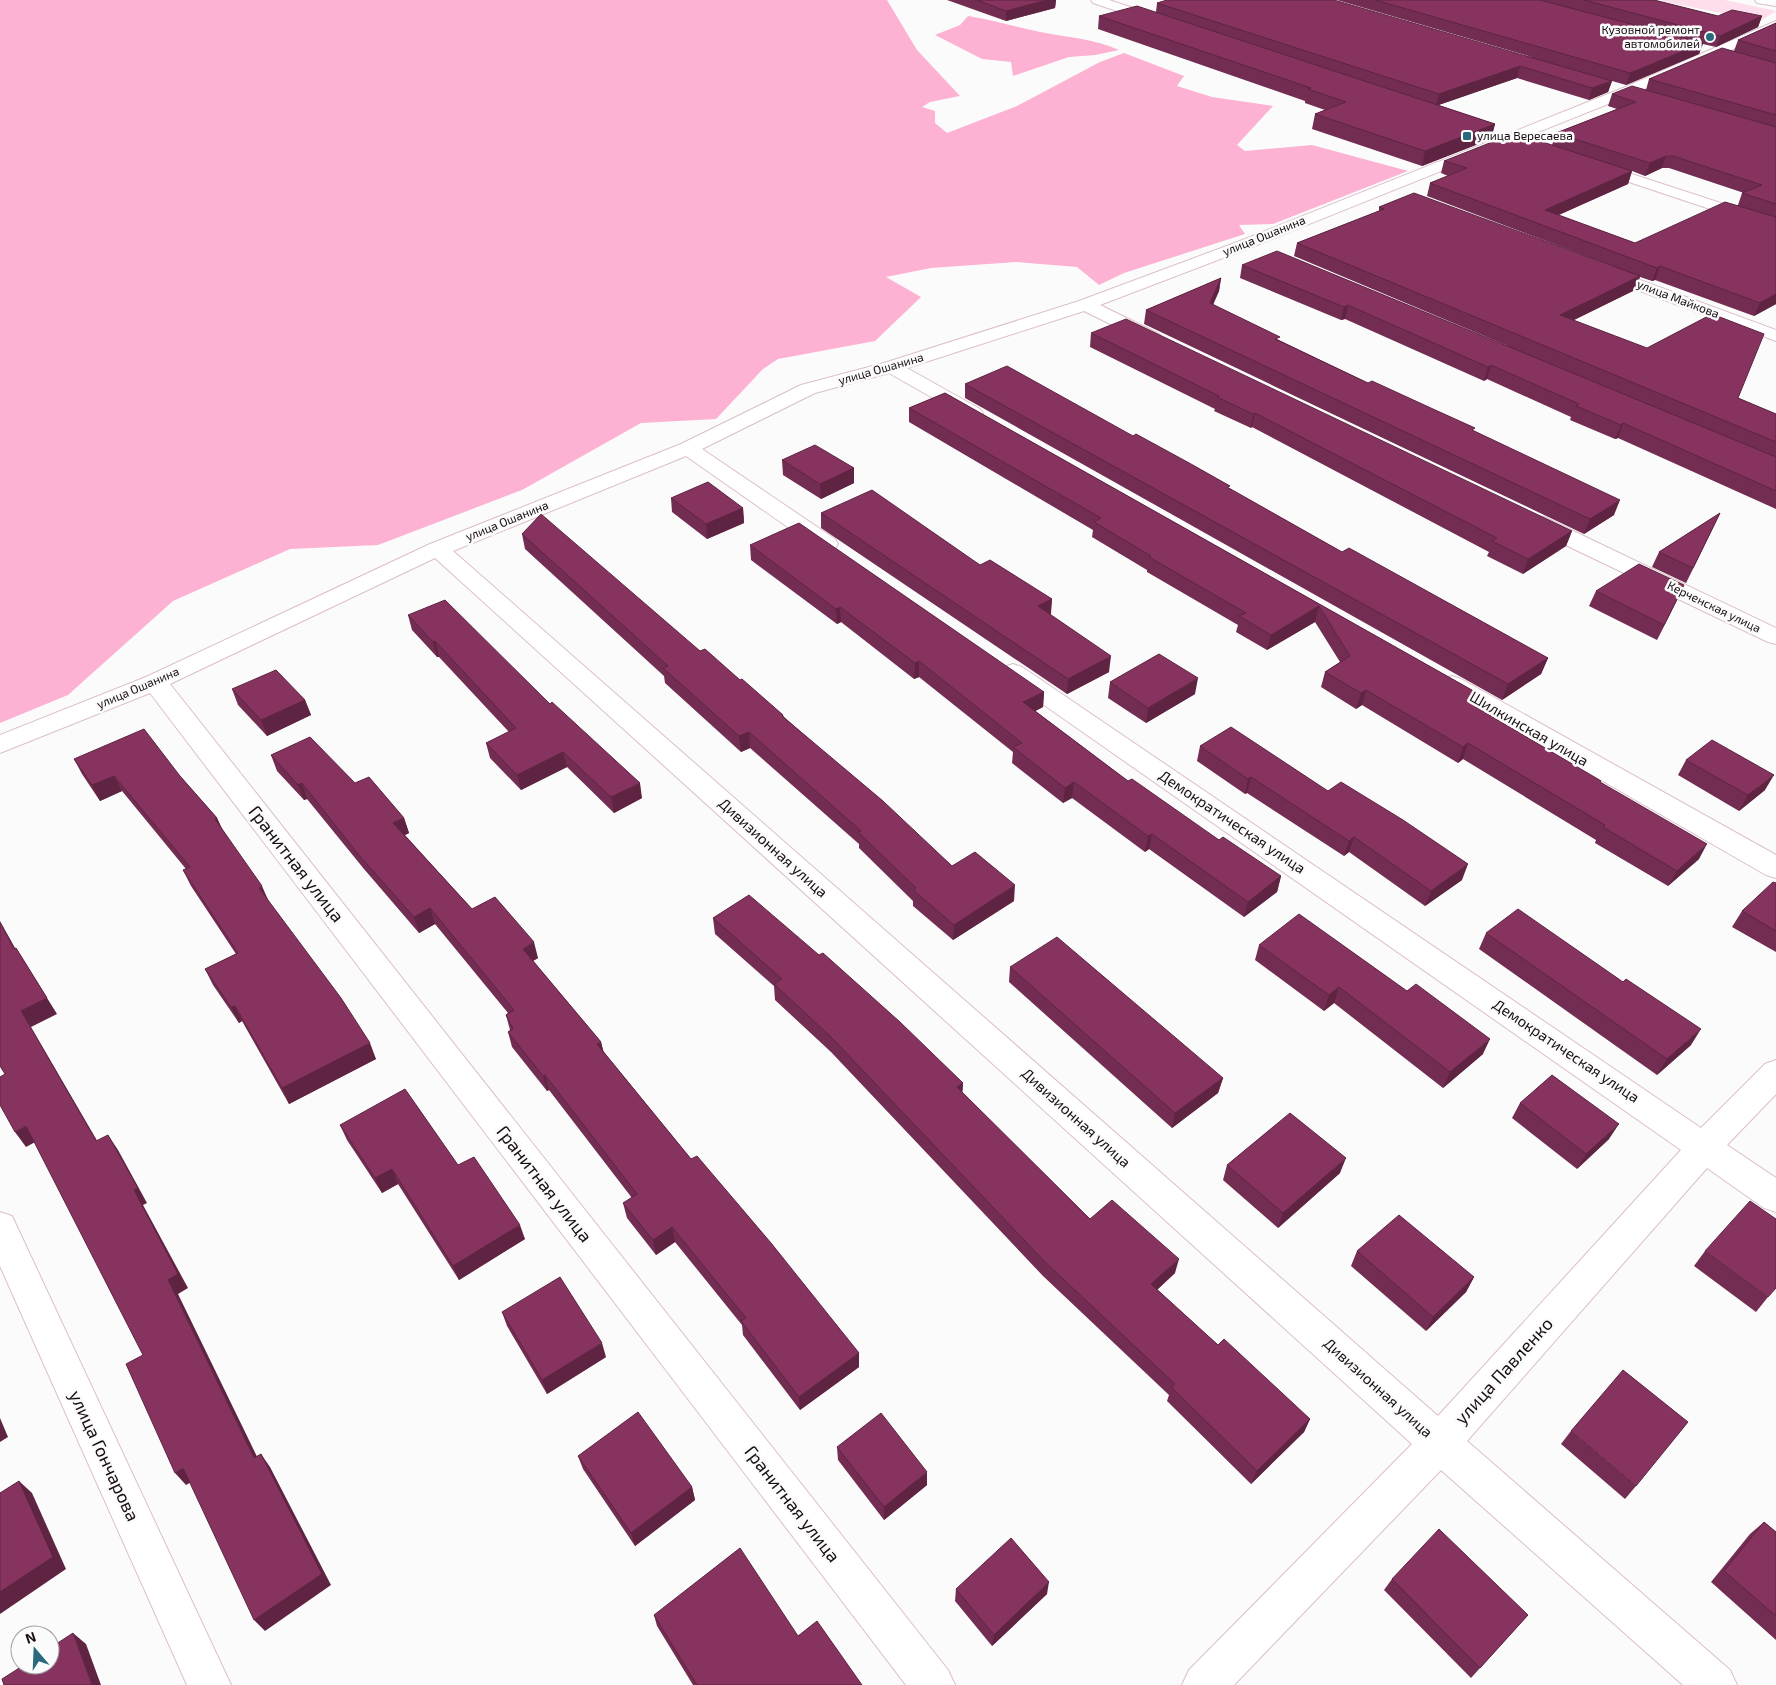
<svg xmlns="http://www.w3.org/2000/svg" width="1776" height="1685" viewBox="0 0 1776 1685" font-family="'Exo 2',sans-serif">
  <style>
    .green { fill: #fedeec }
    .forest { fill: #fdb1d3 }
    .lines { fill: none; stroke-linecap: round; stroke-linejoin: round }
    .minor-casing { stroke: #dbbfca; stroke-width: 2 }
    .minor { fill: #fff; fill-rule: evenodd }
    .wall { fill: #732d52; fill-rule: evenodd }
    .shaded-wall { fill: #5e2442 }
    .building { fill: #86345f; stroke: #5e2442 }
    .poi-dot { fill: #28697d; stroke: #fbfbfb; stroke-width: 2 }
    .labels { text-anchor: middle; stroke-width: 5; stroke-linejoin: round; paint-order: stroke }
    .far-poi-label { font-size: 12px; fill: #180f13; stroke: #fbfbfb; text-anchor: end }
    .far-street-label { font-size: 12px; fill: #180f13; stroke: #fbfbfb }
    .street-label { font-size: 15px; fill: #180f13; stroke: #fbfbfb }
    .near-street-label { font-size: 18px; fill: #180f13; stroke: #fbfbfb }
  </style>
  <rect width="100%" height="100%" fill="#fbfbfb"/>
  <path class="green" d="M1663 0H1725L1776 11 1760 21 1661 1Z"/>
  <g class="forest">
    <path d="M0 0H887L917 50 960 96 930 102 922 107 935 111V123L947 133 1017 106 1100 62 1124 53 1184 76 1177 86 1212 97 1273 106 1237 145 1245 151 1312 145 1408 171 1273 224 1239 225 1245 234 1124 273 1099 285 1077 267 1016 262 931 268 886 277 921 297 875 341 778 359 763 369 716 419 641 423 522 490 378 545 290 549 173 601 68 695 0 723Z"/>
    <path d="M968 16C993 20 1016 27 1040 32 1066 37 1095 39 1119 50L1095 55 1069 57 1013 76 1011 62 982 59 935 35 960 25Z"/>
  </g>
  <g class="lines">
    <defs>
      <g id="minor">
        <path d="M1091 0H1109L1164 18 1166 21 1164 24H1156L1093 3Z"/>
        <path d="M1755 0H1776V6L1757 3Z"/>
        <path d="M1776 21V30L1633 94 1252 247 1100 305 1159 334 1162 338 1159 342 1153 343 1147 342 1084 311 907 368 980 409 983 413 980 417 973 419 966 417 889 373 815 393 702 449 835 539 838 544 835 549 827 551 819 549 686 456 453 551 1438 1416 1681 1150 1004 677 1001 672 1004 667 1013 664 1022 667 1701 1128 1765 1064 1776 1060V1094L1727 1145 1776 1178V1212L1764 1208 1707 1168 1467 1441 1730 1670 1737 1685H1683L1441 1470 1234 1685H1182L1189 1670 1412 1444 435 558 170 684 948 1670 955 1685H906L150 693 0 753V735L146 677 430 544 681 444 801 385 884 363 1079 301 1240 241 1623 88Z"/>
        <path d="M1595 162 1776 221V231L1590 169 1588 166 1590 163Z"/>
        <path d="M1602 266 1776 330V341L1596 275 1594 271 1596 267Z"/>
        <path d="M1536 516 1544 517 1776 628V644L1768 642 1528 527 1525 522 1528 517Z"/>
        <path d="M1452 676 1461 679 1776 855V878L1766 875 1443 689 1440 684 1443 679Z"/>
        <path d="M0 1212 12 1216 231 1685H187L0 1266Z"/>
      </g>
    </defs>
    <use href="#minor" class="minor-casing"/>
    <use href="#minor" class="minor"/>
  </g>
  <g class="wall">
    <path d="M947 0H1056L1055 8 1006 21Z"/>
    <path d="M1337 0H1654L1718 16H1762L1758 27 1716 47 1703 44 1699 54 1626 85 1612 81 1608 92 1589 100 1517 78 1438 105 1495 124 1491 139 1422 166 1312 129 1315 114 1325 110 1305 103V101L1098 29 1099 16 1156 12 1157 3 1532 57Z"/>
    <path d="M1776 23V304L1754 316 1655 280 1652 281 1640 277 1635 290 1573 320 1738 398 1776 414V509L1618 438 1615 439 1570 420 1571 417 1487 379 1484 381 1345 319 1341 320 1240 278 1242 265 1508 346 1294 256 1297 243 1379 211V207L1615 267 1427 196 1430 183 1448 176 1441 173 1444 161 1552 145 1556 133 1617 109 1608 106 1612 94 1646 90 1649 79 1734 51 1738 40ZM1662 168H1669L1744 193H1742L1738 205 1635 243 1558 215 1628 184 1632 171 1645 176Z"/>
    <path d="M1221 278 1219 291 1213 305 1279 340 1368 383 1474 431 1614 515 1584 534 1144 324 1146 310Z"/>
    <path d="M1091 333 1572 531 1566 546 1523 574 1487 556 1489 552 1252 427 1251 428 1214 411 1215 409 1090 347Z"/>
    <path d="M965 384 1133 436 1230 489 1342 552 1548 658 1541 674 1502 700 965 398Z"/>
    <path d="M945 393 1486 698 1482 711 1601 783 1699 859 1668 886 1595 843 1596 840 1463 759 1458 763 1362 705 1356 709 1321 687 1325 672 1340 662 1315 622 1267 650 1236 632 1238 625 1147 572V570L1092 537 1093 530 909 422V408Z"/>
    <path d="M782 460 854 468V483L821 499 783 475Z"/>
    <path d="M671 498 743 508 744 523 707 539 672 512Z"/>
    <path d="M821 513 980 565 1052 599 1050 615 1109 672 1067 694 821 528Z"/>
    <path d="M1720 513 1686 583 1652 567 1659 552Z"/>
    <path d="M522 534 700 651 740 680 783 715 784 717 952 866 1014 901 953 940 913 906V901L859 848V844L750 748 741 752 665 683 664 676 525 549Z"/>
    <path d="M750 545 1044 692 1043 707 1035 711 1128 781 1219 840 1281 876 1277 892 1244 917 1149 849 1145 852 1072 798 1063 803 1012 763 1013 752 919 677 914 679 841 622 837 624 751 560Z"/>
    <path d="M1596 591 1677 600 1657 640 1589 606Z"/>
    <path d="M408 615 642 798 614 813 567 767 521 790 490 758 486 743 509 732 439 657H437L412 630Z"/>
    <path d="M1110 682 1195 694 1146 723 1108 698Z"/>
    <path d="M232 689 305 700 311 715 267 736 238 705Z"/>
    <path d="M1200 746 1462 880 1425 906 1349 852 1344 856 1247 793 1245 794 1197 761Z"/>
    <path d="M271 755 355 783 404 818 409 833 405 835 472 909 538 958 533 961 601 1042 603 1051 691 1159 859 1353V1367L800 1410 743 1335 742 1325 675 1242 656 1255 627 1218 623 1203 632 1198 549 1090 547 1091 512 1047 508 1032 510 1030 506 1015 508 1013 435 924 419 933 364 869 307 799 304 800 277 771Z"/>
    <path d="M74 759 180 776 217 818 222 829 269 902 376 1059 289 1104 242 1021 239 1023 213 985 205 969 236 954 191 886 183 870 186 869 122 791 100 801 82 774Z"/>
    <path d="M1686 760 1765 790 1739 811 1678 775Z"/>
    <path d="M1776 883V952L1732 927 1742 911Z"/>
    <path d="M713 918 963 1083 962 1093 1090 1219 1175 1273 1157 1290 1218 1345 1310 1419 1304 1432 1251 1484 1167 1401 1169 1395 1043 1276 831 1052 775 1000 774 986 715 934Z"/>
    <path d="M1486 933 1691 1045 1657 1075 1479 949Z"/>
    <path d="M1259 945 1483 1054 1443 1088 1334 1003 1324 1011 1255 960Z"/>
    <path d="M1010 967 1223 1078 1218 1093 1172 1128 1009 982Z"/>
    <path d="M1520 1103 1609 1139 1577 1169 1512 1118Z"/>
    <path d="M340 1125 458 1165 525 1239 459 1280 398 1184 382 1193 347 1140Z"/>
    <path d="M1227 1165 1340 1173 1278 1228 1223 1180Z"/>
    <path d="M1357 1251 1474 1277 1466 1292 1426 1331 1351 1266Z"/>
    <path d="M1705 1251 1768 1297 1756 1312 1694 1266Z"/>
    <path d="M502 1312 606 1357 547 1394 507 1326Z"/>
    <path d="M1571 1431 1636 1486 1625 1499 1561 1444Z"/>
    <path d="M837 1447 927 1485 884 1520 838 1460Z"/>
    <path d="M578 1456 692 1487 695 1500 635 1546 583 1469Z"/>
    <path d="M1764 1522 1776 1532V1640L1711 1582 1750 1534Z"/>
    <path d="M1392 1579 1528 1615 1471 1678 1384 1590Z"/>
    <path d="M956 1589 1047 1594 992 1646 955 1601Z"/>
    <path d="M654 1615 798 1636 862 1685H693L657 1626Z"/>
  </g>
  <g class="shaded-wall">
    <path d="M1047 0H1056L1055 8 1006 21V11Z"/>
    <path d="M1762 16 1758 27 1716 47 1720 36Z"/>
    <path d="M1703 43 1699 54 1626 85 1630 73Z"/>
    <path d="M1520 66 1517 78 1436 106 1439 94Z"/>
    <path d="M1612 81 1608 92 1589 100 1592 88Z"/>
    <path d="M1495 124 1491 139 1422 166 1425 151Z"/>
    <path d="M1666 156 1662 168 1645 176 1650 163Z"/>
    <path d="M1632 171 1628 184 1541 223 1545 210Z"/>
    <path d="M1660 266 1655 280 1652 281 1657 268Z"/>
    <path d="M1640 276 1635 290 1556 329 1560 315Z"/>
    <path d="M1221 278 1219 291 1207 317 1210 303Z"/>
    <path d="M1776 294V304L1754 316 1760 303Z"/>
    <path d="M1348 305 1345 319 1341 320 1344 307Z"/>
    <path d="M1491 365 1487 379 1484 381 1488 367Z"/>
    <path d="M1255 413 1252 427 1251 428 1253 414Z"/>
    <path d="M1623 423 1618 438 1615 439 1621 425Z"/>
    <path d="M854 468V483L821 499 820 484Z"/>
    <path d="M1620 500 1614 515 1584 534 1590 519Z"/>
    <path d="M743 508 744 523 707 539 706 524Z"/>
    <path d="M1720 513 1713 528 1686 583 1693 568Z"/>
    <path d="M1572 531 1566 546 1523 574 1528 559Z"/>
    <path d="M1684 585 1677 600 1657 640 1664 625Z"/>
    <path d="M1052 599 1051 614 1037 622 1038 606Z"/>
    <path d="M1319 606 1315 622 1267 650 1271 635Z"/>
    <path d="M840 607 841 622 837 624 836 609Z"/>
    <path d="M435 641 439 657H437L433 642Z"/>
    <path d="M1111 656 1109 672 1067 694 1068 679Z"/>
    <path d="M1548 658 1541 674 1502 700 1508 684Z"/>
    <path d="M919 661V677L914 679 915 663Z"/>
    <path d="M1198 678 1195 694 1146 723 1148 708Z"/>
    <path d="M1366 690 1362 705 1356 709 1361 693Z"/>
    <path d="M1044 692 1043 707 1022 718 1023 702Z"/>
    <path d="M1486 698 1481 714 1474 706Z"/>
    <path d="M305 700 311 715 267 736 261 720Z"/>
    <path d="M749 732 750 748 741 752 739 736Z"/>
    <path d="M1468 743 1463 759 1458 763 1463 747Z"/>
    <path d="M563 752 567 767 521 790 517 775Z"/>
    <path d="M1774 775 1765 790 1739 811 1748 795Z"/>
    <path d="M114 776 122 791 100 801 92 785Z"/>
    <path d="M1251 777 1247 793 1245 794 1248 779Z"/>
    <path d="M1074 782 1072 798 1063 803 1065 788Z"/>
    <path d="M302 783 307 799 304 800 298 785Z"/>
    <path d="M640 783 642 798 614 813 611 797Z"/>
    <path d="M217 818 224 833 215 819Z"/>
    <path d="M404 818 409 833 399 838 393 823Z"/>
    <path d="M1152 834 1149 849 1145 852 1148 836Z"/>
    <path d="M1354 837 1349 852 1344 856 1349 841Z"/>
    <path d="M1707 844 1699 859 1668 886 1677 871Z"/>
    <path d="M1468 864 1462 880 1425 906 1431 891Z"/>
    <path d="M1281 876 1277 892 1244 917 1248 902Z"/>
    <path d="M1015 885 1014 901 953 940 954 925Z"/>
    <path d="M262 886 269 902 259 888Z"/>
    <path d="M430 908 435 924 419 933 414 917Z"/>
    <path d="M0 921 24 964 14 949 0 923Z"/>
    <path d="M534 942 538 958 527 964 523 949Z"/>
    <path d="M16 948 57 1014 31 1027 106 1156 96 1141 21 1011Z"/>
    <path d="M1339 987 1334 1003 1324 1011 1329 995Z"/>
    <path d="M235 1006 242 1021 239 1023 231 1007Z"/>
    <path d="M1701 1029 1691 1045 1657 1075 1667 1059Z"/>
    <path d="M1490 1039 1483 1054 1443 1088 1450 1072Z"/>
    <path d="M601 1042 605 1057 597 1044Z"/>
    <path d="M370 1043 376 1059 289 1104 282 1088Z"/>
    <path d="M545 1075 549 1090 547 1091 543 1076Z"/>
    <path d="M1223 1078 1218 1093 1172 1128 1175 1113Z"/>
    <path d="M963 1083 962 1098 957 1087Z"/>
    <path d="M1619 1124 1609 1139 1577 1169 1586 1154Z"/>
    <path d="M26 1126 37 1141 26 1147 15 1132Z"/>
    <path d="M108 1135 118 1150 147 1203 143 1205 188 1288 178 1294 264 1471 254 1458 168 1280 134 1190Z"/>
    <path d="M1346 1158 1340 1173 1278 1228 1283 1213Z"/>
    <path d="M392 1169 398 1184 382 1193 375 1178Z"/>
    <path d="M520 1225 525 1239 459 1280 453 1266Z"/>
    <path d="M672 1227 675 1242 656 1255 653 1240Z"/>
    <path d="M1179 1259 1175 1273 1147 1299 1151 1284Z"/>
    <path d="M1474 1277 1466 1292 1426 1331 1433 1317Z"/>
    <path d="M602 1343 606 1357 547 1394 542 1380Z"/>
    <path d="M859 1353V1367L800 1410 799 1397Z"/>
    <path d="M0 1418 8 1437 0 1442Z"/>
    <path d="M1310 1419 1304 1432 1251 1484 1257 1471Z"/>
    <path d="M261 1454 270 1467 331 1585 265 1631 254 1620Z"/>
    <path d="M183 1468 193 1481 186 1485 175 1473Z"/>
    <path d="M927 1472V1485L884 1520V1507Z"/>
    <path d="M19 1481 32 1493 66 1569 0 1614V1592Z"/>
    <path d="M692 1487 695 1500 635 1546 631 1533Z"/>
    <path d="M1049 1582 1047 1594 992 1646 994 1635Z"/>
    <path d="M73 1633 86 1644 101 1685H92Z"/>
  </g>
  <g class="building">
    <path d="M977 0H1047L1006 11Z"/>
    <path d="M1167 0H1334L1612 81 1592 88 1520 66 1439 94 1157 3Z"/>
    <path d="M1375 0H1540L1703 43 1630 73Z"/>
    <path d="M1584 0H1654L1718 16 1732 10 1762 16 1720 36Z"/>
    <path d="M1137 6 1495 124 1425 151 1315 114 1346 102 1308 89 1311 88 1099 16Z"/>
    <path d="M1776 23V51L1738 40Z"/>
    <path d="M1722 48 1776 63V115L1649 79Z"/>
    <path d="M1632 86 1776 127V204L1742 193 1762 185 1673 156H1666L1650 163 1556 133 1636 102 1612 94Z"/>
    <path d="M1515 133 1632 171 1545 210 1635 243 1725 202 1776 217V294L1760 303 1660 266 1657 268 1430 183 1467 168 1444 161Z"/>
    <path d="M1414 193 1640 276 1560 315 1647 348 1712 314 1764 334 1738 398 1776 414V442L1297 243 1384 209 1379 207Z"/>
    <path d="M1277 251 1776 457V491L1623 423 1621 425 1576 406 1579 404 1491 365 1488 367 1348 305 1344 307 1242 265Z"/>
    <path d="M1221 278 1210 303 1280 337 1275 339 1368 383 1372 381 1433 409 1475 428 1472 430 1620 500 1590 519 1146 310Z"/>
    <path d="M1126 319 1572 531 1528 559 1492 541 1497 538 1255 413 1253 414 1217 397 1219 396 1091 333Z"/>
    <path d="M1007 366 1133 436 1136 434 1191 464 1230 486 1227 487 1342 552 1349 548 1548 658 1508 684 965 384Z"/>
    <path d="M945 393 1486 698 1474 706 1601 781 1600 782 1707 844 1677 871 1603 827 1605 825 1468 743 1463 747 1366 690 1361 693 1325 672 1350 656 1319 606 1271 635 1239 616 1246 613 1149 557 1151 556 1094 522 1101 518 909 408Z"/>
    <path d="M815 445 854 468 820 484 782 460Z"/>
    <path d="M708 482 743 508 706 524 671 498Z"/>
    <path d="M872 490 980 565 990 560 1052 599 1038 606 1111 656 1068 679 821 513Z"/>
    <path d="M1720 513 1693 568 1659 552Z"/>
    <path d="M541 514 700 651 705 649 740 680 742 679 783 715 782 716 883 801 952 866 975 852 1015 885 954 925 913 890 916 888 858 832 861 831 749 732 739 736 663 668 668 666 522 534Z"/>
    <path d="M799 523 1044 692 1023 702 1128 781 1132 779 1219 840 1223 837 1281 876 1248 902 1152 834 1148 836 1074 782 1065 788 1013 747 1022 743 919 661 915 663 840 607 836 609 750 545Z"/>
    <path d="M1639 564 1684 585 1664 625 1596 591Z"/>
    <path d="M445 600 550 704 552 702 640 783 611 797 563 752 517 775 486 743 516 728 435 641 433 642 408 615Z"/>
    <path d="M1159 654 1198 678 1148 708 1110 682Z"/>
    <path d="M276 670 305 700 261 720 232 689Z"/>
    <path d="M1231 727 1328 791 1341 782 1403 820 1468 864 1431 891 1354 837 1349 841 1251 777 1248 779 1200 746Z"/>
    <path d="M144 729 180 776 217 818 215 819 262 886 259 888 341 998 370 1043 282 1088 235 1006 231 1007 205 969 238 953 183 870 190 867 114 776 92 785 74 759Z"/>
    <path d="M310 737 355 783 369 777 404 818 393 823 472 909 495 897 534 942 523 949 601 1042 597 1044 691 1159 697 1156 771 1243 859 1353 799 1397 741 1321 746 1318 672 1227 653 1240 623 1203 637 1194 545 1075 543 1076 508 1032 513 1029 506 1015 514 1010 430 908 414 917 358 854 302 783 298 785 271 755Z"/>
    <path d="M1712 740 1774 775 1748 795 1686 760Z"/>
    <path d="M1773 882 1776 883V931L1742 911Z"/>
    <path d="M749 895 819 955 823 953 900 1022 963 1083 957 1087 1090 1219 1112 1200 1179 1259 1151 1284 1218 1345 1224 1339 1310 1419 1257 1471 1171 1387 1175 1384 1045 1262 831 1037 774 984 782 979 713 918Z"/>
    <path d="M1518 909 1623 982 1626 979 1701 1029 1667 1059 1486 933Z"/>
    <path d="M1299 914 1407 991 1416 984 1490 1039 1450 1072 1339 987 1329 995 1259 945Z"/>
    <path d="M0 923 14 949 16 948 47 998 21 1011 96 1141 108 1135 138 1188 134 1190 178 1274 168 1280 254 1458 261 1454 322 1574 254 1620 183 1468 175 1473 126 1364 143 1355 26 1126 15 1132 0 1105V1077L5 1074 0 1066Z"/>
    <path d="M1057 937 1223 1078 1175 1113 1010 967Z"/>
    <path d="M1552 1075 1619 1124 1586 1154 1520 1103Z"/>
    <path d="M405 1089 458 1165 474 1157 520 1225 453 1266 392 1169 375 1178 340 1125Z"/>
    <path d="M1290 1113 1346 1158 1283 1213 1227 1165Z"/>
    <path d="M1750 1201 1776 1219V1288L1768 1297 1705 1251Z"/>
    <path d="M1399 1215 1474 1277 1433 1317 1357 1251Z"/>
    <path d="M560 1277 602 1343 542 1380 502 1312Z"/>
    <path d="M1623 1370 1688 1422 1636 1486 1571 1431Z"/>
    <path d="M638 1412 692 1487 631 1533 578 1456Z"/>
    <path d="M881 1413 927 1472 884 1507 837 1447Z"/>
    <path d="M19 1481 53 1557 0 1592V1493Z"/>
    <path d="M1764 1522 1776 1532V1616L1724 1571Z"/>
    <path d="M1439 1529 1528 1615 1480 1668 1392 1579Z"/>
    <path d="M1011 1538 1049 1582 994 1635 956 1589Z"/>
    <path d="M740 1548 798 1636 817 1621 862 1685H697L654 1615Z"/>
    <path d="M73 1633 92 1685H4L2 1679 24 1665H50V1648Z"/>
  </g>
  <g class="poi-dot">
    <circle cx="1710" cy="37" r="5"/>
    <rect x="1462" y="131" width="10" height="10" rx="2.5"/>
  </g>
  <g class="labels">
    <g class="far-poi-label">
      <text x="1700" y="34">Кузовной ремонт<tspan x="1700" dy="14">автомобилей</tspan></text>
      <text x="1477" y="140" text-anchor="start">улица Вересаева</text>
    </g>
    <g class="far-street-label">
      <text transform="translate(1264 236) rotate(-22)" y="4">улица Ошанина</text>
      <text transform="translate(1678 299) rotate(21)" y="4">улица Майкова</text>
      <text transform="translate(881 369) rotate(-16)" y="4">улица Ошанина</text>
      <text transform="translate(507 521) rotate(-22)" y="4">улица Ошанина</text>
      <text transform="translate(1714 607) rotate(26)" y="4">Керченская улица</text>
      <text transform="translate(138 688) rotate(-23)" y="4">улица Ошанина</text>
    </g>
    <g class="street-label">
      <text transform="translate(1529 729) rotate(30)" y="5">Шилкинская улица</text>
      <text transform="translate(1232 822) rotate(34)" y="5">Демократическая улица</text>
      <text transform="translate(773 848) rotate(42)" y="5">Дивизионная улица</text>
      <text transform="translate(1566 1051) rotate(34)" y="5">Демократическая улица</text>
      <text transform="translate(1076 1118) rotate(42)" y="5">Дивизионная улица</text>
      <text transform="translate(1378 1388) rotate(42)" y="5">Дивизионная улица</text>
    </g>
    <g class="near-street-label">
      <text transform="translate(296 864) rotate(52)" y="6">Гранитная улица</text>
      <text transform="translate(544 1184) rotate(52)" y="6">Гранитная улица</text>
      <text transform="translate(1504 1371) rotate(-48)" y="6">улица Павленко</text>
      <text transform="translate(104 1456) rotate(65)" y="6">улица Гончарова</text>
      <text transform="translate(792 1504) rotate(52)" y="6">Гранитная улица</text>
    </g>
  </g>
  <g transform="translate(35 1650) rotate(341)"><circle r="24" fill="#fbfbfb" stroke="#a09d9e"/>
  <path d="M0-4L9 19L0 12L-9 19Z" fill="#28697d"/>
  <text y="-8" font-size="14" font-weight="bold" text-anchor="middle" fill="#180f13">N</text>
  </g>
</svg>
